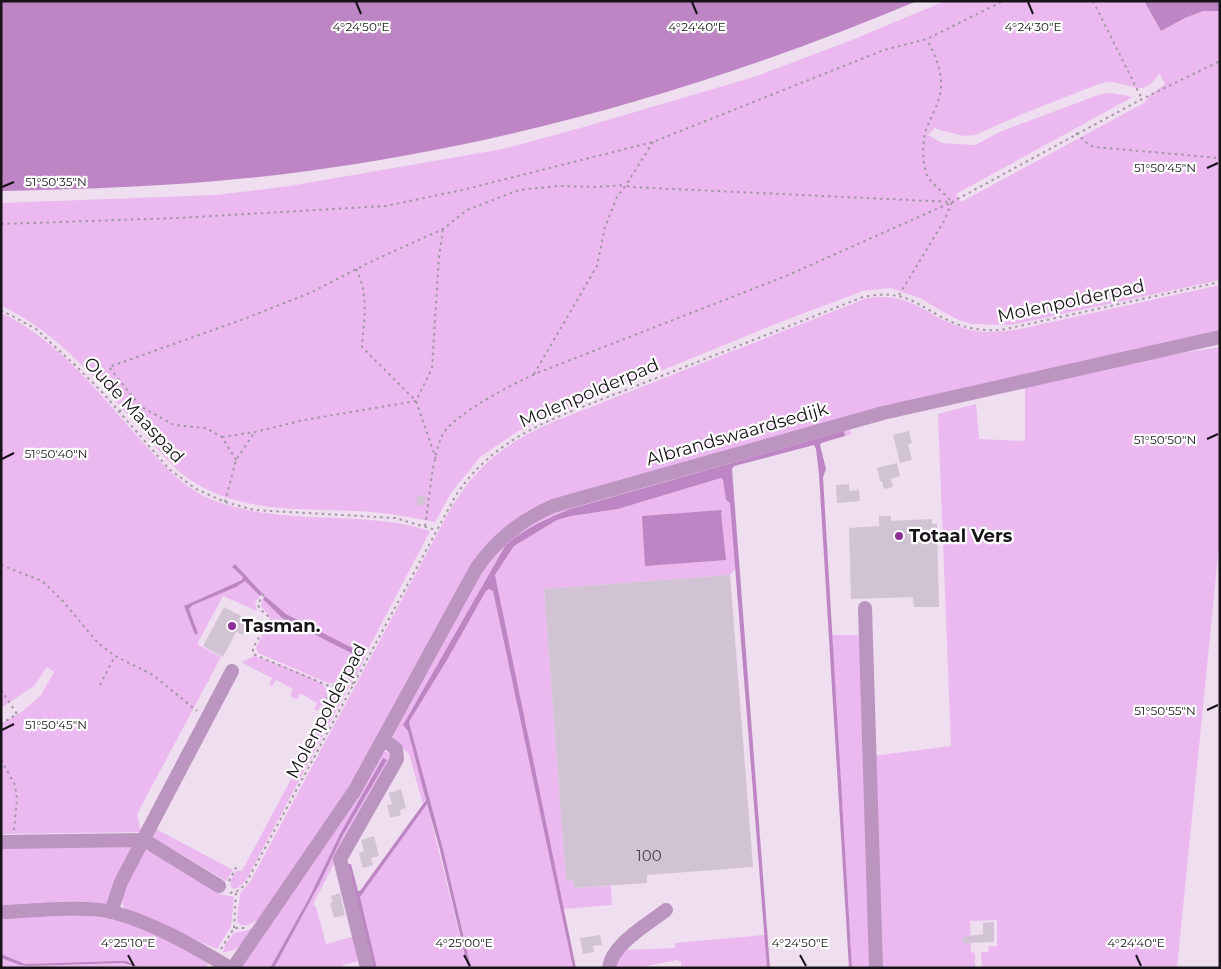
<svg xmlns="http://www.w3.org/2000/svg" width="1221" height="969" viewBox="0 0 1221 969" font-family="Montserrat,sans-serif">
  <style>
    .green { fill: #ebb9f0; fill-rule: evenodd }
    .water { fill: #bd85c3 }
    .building { fill: #d2c3d4 }
    .lines { fill: none; stroke-linecap: round; stroke-linejoin: round }
    .path { stroke: #a397a4; stroke-width: 2; stroke-dasharray: 2.5 4; stroke-linecap: butt }
    .minor { stroke: #bb94bf; stroke-width: 14 }
    .ticks { fill: none; stroke: #181318; stroke-width: 2 }
    .poi-dot { fill: #8d2e98; stroke: #fff; stroke-width: 2 }
    .labels { text-anchor: middle; stroke-width: 4.5; stroke-linejoin: round; paint-order: stroke }
    .number-label { font-size: 15px; fill: #463f47 }
    .street-label { font-size: 18px; fill: #181318; stroke: #fff }
    .poi-label { font-size: 18px; font-weight: bold; fill: #181318; stroke: #fff; text-anchor: start }
    .ticks-label { font-size: 12px; text-anchor: middle; fill: #181318; stroke: #fff; stroke-width: 4.5; stroke-linejoin: round; paint-order: stroke }
  </style>
  <rect width="100%" height="100%" fill="#eedeef"/>
  <g class="green">
    <path d="M945 1H1144L1161 31 1185 18 1203 11H1220V280L1011 325 973 324 961 321 947 314 920 298 890 288 863 291 778 323 570 408 518 431 480 457 451 493 435 522C409 517 383 512 356 511 303 508 245 513 197 484 174 471 159 450 142 431 103 387 57 330 1 306V203L216 195 290 186 503 149 584 127 757 76 852 40ZM1159 73 1165 84 1150 95 1144 103 961 202 956 194 1131 98 1129 96 1111 93 1101 94 1002 131 975 145 942 143 928 135 935 128 943 131 964 136 975 135 1025 113 1096 85C1100 84 1104 82 1108 82 1128 81 1144 101 1159 73Z"/>
    <path d="M1220 285V333L789 434 506 529 359 774 266 916 248 925H240L237 920 240 894 251 880 451 508C481 460 511 439 563 418L867 298C912 292 921 313 958 326 979 334 999 333 1020 329Z"/>
    <path d="M1 313C59 340 99 394 141 440 161 463 181 486 210 499 219 503 229 505 239 508 302 524 368 511 430 531L365 655V658L354 680 351 682 328 683 258 653 256 648 270 619 269 615 261 607 263 598 282 618 357 656 360 653 286 614 265 596 235 564 232 567 243 577 242 580 184 606 195 635 198 633 189 609 193 605 245 581 260 596 255 603 257 611 223 596 197 644 221 657 137 814 141 832 1 834V724L24 710 41 695 54 672 47 667 34 686 1 708Z"/>
    <path d="M1220 347V536L1177 968H982L981 952H988L989 946H997V920L970 921 971 952 975 953V968H878L872 756 951 746 938 414 976 404 979 439 1025 441V384L1133 361Z"/>
    <path d="M848 428 852 434 845 436V432L658 483 570 509 530 527 505 546 403 725 408 731 426 797 423 804 409 754 394 740 392 735 479 572 503 543 555 510Z"/>
    <path d="M721 478 723 480 726 500 730 503 736 568 730 575 544 589 566 881 573 880 574 888 611 886 612 905 563 909 495 575 514 546 557 520 571 516 618 509Z"/>
    <path d="M489 589 493 591 503 639 573 968H471L443 849 409 722 447 660 486 591Z"/>
    <path d="M832 635H858L859 640H862L872 968H852Z"/>
    <path d="M255 656C268 661 318 677 325 687 329 692 326 701 325 706L321 705 318 711 314 709 317 703 300 693 297 699 290 696 293 689 276 680 272 686 269 684 272 678 241 662Z"/>
    <path d="M350 685 246 880 238 888 232 889 230 881 236 871H242L327 712C332 691 324 687 350 685Z"/>
    <path d="M384 751 389 753 390 757 313 904 316 907 326 944 356 936 362 960 343 965V968H274L320 883 343 835 340 834 309 898 270 968H239L381 753Z"/>
    <path d="M427 804 468 968H377L360 897Z"/>
    <path d="M156 829 233 870 226 881 151 836Z"/>
    <path d="M132 847 108 903 103 905 1 906V848Z"/>
    <path d="M143 848 220 894 234 897 231 926 217 949 126 911 121 900 123 892Z"/>
    <path d="M85 916C100 917 115 919 130 923 156 932 180 947 203 960L208 964 205 968H140L126 961H117L25 964 1 954V917Z"/>
    <path d="M259 925C249 936 239 952 223 952L226 943 234 933 248 930Z"/>
    <path d="M765 935 767 968H681V962L677 960 637 968H612L623 950 675 948V943Z"/>
    <path d="M1 958 20 965 28 966 123 963 135 968H1Z"/>
  </g>
  <g class="water">
    <path d="M1 1H917C722 83 518 143 308 171 207 185 104 189 1 191Z"/>
    <path d="M1144 1H1220V11H1203L1185 18 1161 31Z"/>
    <path d="M844 431 845 436 821 443 820 445 826 469 823 477 852 968H849L819 474 816 449 814 445 734 466 732 469 770 968H767L730 503 726 500 723 480 721 478 618 509 571 516 557 520 514 546 495 575 576 968H573L493 591 489 589 486 591 447 660 409 722 443 849 471 968H468L439 846 427 804 360 897 377 968H373L348 864H351L358 891H360L426 800 408 731 403 725 505 546C524 528 547 519 570 509Z"/>
    <path d="M722 510 721 513 726 560 645 566 642 516Z"/>
    <path d="M235 564 263 594 260 596 245 581 236 587 193 605 189 609 198 633 195 635 184 606 242 580 243 577 232 567Z"/>
    <path d="M265 596 286 614 360 652V653L357 656 282 618 263 599Z"/>
    <path d="M383 758 387 760 343 835 320 883 274 968H270L309 898 340 834Z"/>
    <path d="M1 954 25 964 117 961H126L140 968 123 963 28 966 20 965 1 958Z"/>
  </g>
  <g class="building">
    <path d="M909 431 912 443 908 444 912 460 900 463 893 435Z"/>
    <path d="M897 463 900 476 891 479 893 487 884 489 882 481H880L877 468Z"/>
    <path d="M849 484V491L859 490 860 501 837 503 836 485Z"/>
    <path d="M418 495 426 497 424 506 416 504Z"/>
    <path d="M879 516H891V521L932 519V524H937L939 607H914L913 597 851 599 849 528 879 526Z"/>
    <path d="M730 575 753 867 647 875V883L574 888 573 880 566 881 544 589Z"/>
    <path d="M224 607 251 621 243 635 236 632 223 657 203 646Z"/>
    <path d="M401 789 406 808 400 810 401 815 390 818 387 805 392 804 389 793Z"/>
    <path d="M374 836 379 856 371 858 373 865 363 868 359 853 364 851 361 840Z"/>
    <path d="M340 893 345 915 334 918 330 903 333 902 331 896Z"/>
    <path d="M994 922V942L963 943V937L983 934V923Z"/>
    <path d="M600 935 602 945 593 946 594 952 583 954 580 938Z"/>
  </g>
  <g class="lines">
    <g class="path">
      <path d="M1093 1 1142 99"/>
      <path d="M1076 133 1088 144 1094 147 1220 158"/>
      <path d="M653 142 626 185 630 187 952 202 1142 99 1220 61"/>
      <path d="M1 224 178 218 386 206 462 190 653 142 884 50 927 39 1003 1"/>
      <path d="M356 269C369 293 364 321 362 347L416 401 436 459"/>
      <path d="M899 295 944 221 952 202C946 195 932 184 928 177 922 166 922 141 926 130 931 116 940 103 941 87 942 69 934 54 927 39"/>
      <path d="M1 310 36 329 77 367 103 393 169 469 196 489 225 502 254 510 395 518 436 530"/>
      <path d="M534 374 597 266 605 227 617 197 626 185"/>
      <path d="M119 411 140 406"/>
      <path d="M222 437 255 432 304 420 416 401 432 368 439 256 443 229"/>
      <path d="M236 460 222 437 206 428 174 425 140 406 109 367 244 319 312 292 368 263 443 229 467 210 519 190 558 186 594 187 626 185"/>
      <path d="M225 502 236 460 254 433"/>
      <path d="M425 526C429 502 432 457 442 436 451 415 515 383 537 373L786 276 950 203"/>
      <path d="M1 565 42 581 61 599 98 643 115 656 153 675 197 711"/>
      <path d="M264 594 258 604 259 608 268 616 269 620 253 648V654L329 686 355 683"/>
      <path d="M100 685 115 656"/>
      <path d="M1 690 17 714 1 724"/>
      <path d="M320 717 326 707 329 687"/>
      <path d="M1 760 15 785 17 799 14 830"/>
      <path d="M229 881 237 866"/>
      <path d="M230 893 236 892 245 885 456 495C484 454 518 434 562 415L863 297C909 288 917 307 954 323 969 329 985 331 1001 330L1220 282"/>
      <path d="M234 928 236 892"/>
      <path d="M221 949 234 928H245"/>
    </g>
    <g class="minor">
      <path d="M865 608 876 968"/>
      <path d="M1 842 144 840 219 886"/>
      <path d="M1 912C32 911 84 905 112 912 154 923 193 946 230 968"/>
      <path d="M111 912 121 882 232 671"/>
      <path d="M366 964 340 859 397 759 396 749 383 739"/>
      <path d="M233 968 355 790 476 569C496 540 520 521 553 506L883 413 1220 337"/>
      <path d="M609 968C612 944 648 924 666 910"/>
    </g>
  </g>
  <path class="ticks" d="M356 2 361 14M692 2 697 14M1028 2 1033 14M1207 168 1218 163M2 187 14 182M1207 439 1218 434M2 459 14 453M1207 710 1218 705M2 730 14 724M128 955 134 966M464 955 470 966M800 955 806 966M1136 955 1141 966"/>
  <g class="poi-dot">
    <circle cx="899" cy="536" r="5"/>
    <circle cx="232" cy="626" r="5"/>
  </g>
  <g class="labels">
    <g class="number-label">
      <text x="649" y="861">100</text>
    </g>
    <g class="street-label">
      <text transform="translate(1071 301) rotate(-12)" y="6">Molenpolderpad</text>
      <text transform="translate(589 393) rotate(-23)" y="6">Molenpolderpad</text>
      <text transform="translate(134 410) rotate(47)" y="6">Oude Maaspad</text>
      <text transform="translate(737 434) rotate(-16)" y="6">Albrandswaardsedijk</text>
      <text transform="translate(326 711) rotate(-62)" y="6">Molenpolderpad</text>
    </g>
    <g class="poi-label">
      <text x="909" y="542">Totaal Vers</text>
      <text x="242" y="632">Tasman.</text>
    </g>
  </g>
  <g class="ticks-label">
    <text x="361" y="31">4°24'50"E</text>
    <text x="697" y="31">4°24'40"E</text>
    <text x="1033" y="31">4°24'30"E</text>
    <text x="1165" y="172">51°50'45"N</text>
    <text x="56" y="186">51°50'35"N</text>
    <text x="1165" y="444">51°50'50"N</text>
    <text x="56" y="458">51°50'40"N</text>
    <text x="1165" y="715">51°50'55"N</text>
    <text x="56" y="729">51°50'45"N</text>
    <text x="128" y="947">4°25'10"E</text>
    <text x="464" y="947">4°25'00"E</text>
    <text x="800" y="947">4°24'50"E</text>
    <text x="1136" y="947">4°24'40"E</text>
  </g>
  <rect width="1221" height="969" fill="none" stroke="#181318" stroke-width="5"/>
</svg>
